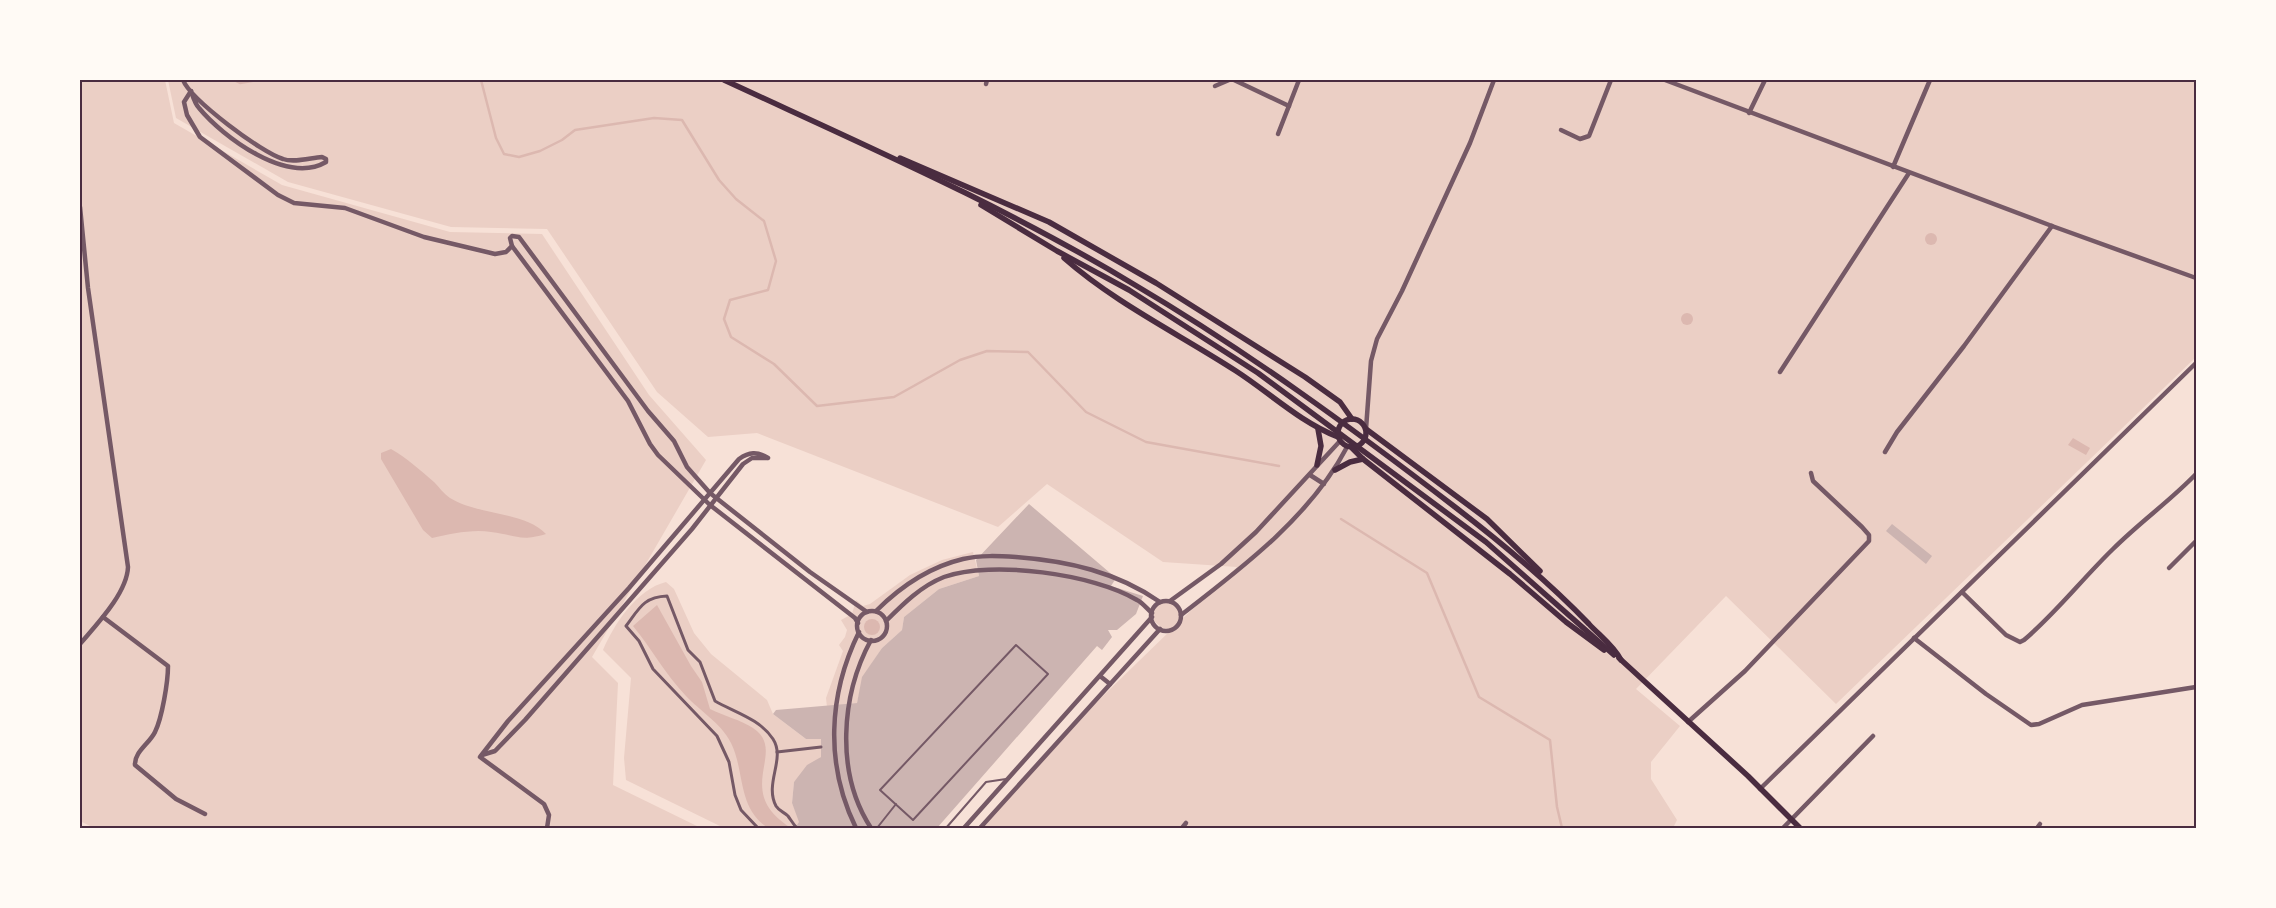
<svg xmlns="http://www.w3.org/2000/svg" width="2276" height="908" viewBox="0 0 2276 908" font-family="Karla,sans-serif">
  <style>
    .green { fill: #ebcfc5 }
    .water { fill: #dcb8b0 }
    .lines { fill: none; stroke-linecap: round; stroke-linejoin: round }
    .stream { stroke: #dcb8b0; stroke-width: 2.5 }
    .building { fill: #ccb4b1 }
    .service { stroke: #755966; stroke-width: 2 }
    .pedestrian { stroke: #755966; stroke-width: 3 }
    .minor { stroke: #755966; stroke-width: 4.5 }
    .secondary { stroke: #4a2c40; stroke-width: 5.5 }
    .neatline { fill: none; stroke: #4a2c40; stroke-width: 2 }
  </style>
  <rect width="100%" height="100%" fill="#f7e1d7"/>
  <g class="green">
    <path d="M80 80H165L174 123 282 185 450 232 542 234 649 395 706 460 592 657 618 683 613 785 701 828H94L80 821Z"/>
    <path d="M168 80H2196V357L1836 704 1726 596 1636 689 1680 726 1651 762V779L1677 820 1673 828H978L1074 724 1172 629 1162 628 1154 621C1148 598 1181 594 1180 621L1237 567 1163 562 1047 484 998 527 757 433 708 437 657 392 547 229 451 227 288 182 176 118Z"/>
    <path d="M973 552 979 576 939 589 904 617 902 630 882 648 863 677 857 703 827 707 826 698 843 651 839 645 845 637 847 630 841 620 852 614 856 600 863 606 870 604 910 575 942 560Z"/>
    <path d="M666 582 674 589 694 633 711 654 767 700 773 714 806 739H821V757L794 782 792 803 803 828H724L626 780 624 758 631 678 603 650C614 624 637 589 666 582Z"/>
  </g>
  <g class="water">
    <circle cx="1931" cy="239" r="6"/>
    <circle cx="1687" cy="319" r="6"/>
    <path d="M2073 438 2090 448 2086 455 2068 445Z"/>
    <path d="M391 449C407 458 420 470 434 482 439 487 444 494 450 498 480 516 524 511 546 534 520 542 516 535 491 532 472 529 451 534 432 538L423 530 381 459V453Z"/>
    <path d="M657 605 691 666 702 682 710 709C724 716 741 720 753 728 789 752 731 790 791 828H768C737 808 745 771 731 743 721 723 700 711 686 696 665 674 652 649 633 626Z"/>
    <circle cx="872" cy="627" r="8"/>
  </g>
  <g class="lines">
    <g class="stream">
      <path d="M234 80 240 83 257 80"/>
      <path d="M481 80 496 138 504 154 519 157 540 151 562 140 575 130 654 118 682 120 719 180 736 199 764 221 776 261 768 290 730 300 724 319 731 337 774 364 817 406 894 397 960 360 987 351 1028 352 1086 412 1146 442 1279 466"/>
      <path d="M1341 519 1427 573 1479 697 1550 740 1557 807 1562 828"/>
    </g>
  </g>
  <g class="building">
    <path d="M1029 504 1116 578 1111 586 1143 596 1136 614 1117 630H1108L1112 637 1102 650 1097 646 937 828H795L799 822 792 803 794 782 807 765 821 757V739H806L773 714 776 710 857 703 862 677 882 648 902 630 904 617 939 589 979 576 976 560Z"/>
    <path d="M1892 524 1932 556 1926 564 1886 531Z"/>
  </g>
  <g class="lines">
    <g class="service">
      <path d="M1016 645 1048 674 913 820 880 790Z"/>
      <path d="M877 828 896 804"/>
      <path d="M946 828 986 782 1006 779"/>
    </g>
    <g class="pedestrian">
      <path d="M777 752 821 747"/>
      <path d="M758 828 741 810 735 795 729 762 717 736 653 669 639 641 626 626C639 609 643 597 667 596L688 650 700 662 715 701C734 712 760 719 773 739 786 759 764 783 776 806 779 811 784 812 788 816 791 820 793 824 797 828"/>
    </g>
    <g class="minor">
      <path d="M183 80C191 100 262 153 283 159 294 163 310 158 322 157L326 159V162C287 185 223 137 199 108 195 104 193 97 191 91"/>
      <path d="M1234 80 1289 106"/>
      <path d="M1665 80 2052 226 2196 278"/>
      <path d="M986 84 987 80"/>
      <path d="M1215 86 1229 80"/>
      <path d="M191 91 184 102 187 115 200 137 278 195 294 203 345 208 424 237 495 254 506 252 512 246"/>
      <path d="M1749 113 1765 80"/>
      <path d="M1561 130 1580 139 1589 136 1611 80"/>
      <path d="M1278 134 1299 80"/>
      <path d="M1893 167 1930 80"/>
      <path d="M80 207 88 288 128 567C127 593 97 624 80 644"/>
      <path d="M1780 372 1909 173"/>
      <path d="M1366 429 1371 361 1377 339 1402 291 1470 143 1494 80"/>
      <path d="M1885 452 1897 432 1964 346 2052 226"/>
      <path d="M1310 475 1324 484"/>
      <path d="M2169 568 2196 541"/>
      <path d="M1962 592 2006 635 2020 642 2024 640C2056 613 2083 578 2113 549 2140 522 2170 501 2196 474"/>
      <path d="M1170 601 1221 564 1256 532 1340 441"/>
      <circle cx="1166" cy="616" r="15"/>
      <path d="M876 611C900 587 929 567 963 559 981 555 999 556 1016 557 1068 561 1117 572 1160 602"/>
      <circle cx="872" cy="626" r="15"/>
      <path d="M1181 615C1242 568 1311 516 1347 447"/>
      <path d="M103 617 168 666C168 682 162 718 155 732 150 743 134 752 135 765L176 799 205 814"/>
      <path d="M886 621C903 604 921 586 944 577 992 560 1094 574 1137 600 1143 603 1147 609 1152 613"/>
      <path d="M858 623 855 618 710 505 658 455 650 444 628 401 512 246 510 238 512 236 519 237 648 411 674 441 687 467 710 493 810 572 867 612"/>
      <path d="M1914 638 1986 694 2031 725 2039 724 2082 705 2196 687"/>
      <path d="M1100 676 1110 684"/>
      <path d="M1688 722 1745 671 1869 541V535L1862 527 1813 481 1811 473"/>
      <path d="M482 755 495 751 525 720 692 529 743 464 752 458H767"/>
      <path d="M1760 789 2196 363"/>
      <path d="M547 828 549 815 544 804 480 757 508 721 629 588 739 459C749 452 757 451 768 458"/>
      <path d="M856 828C825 765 828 695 859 632"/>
      <path d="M871 828C835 773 841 695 871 640"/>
      <path d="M964 828 1152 617"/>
      <path d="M980 828 1160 629"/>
      <path d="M1182 828 1186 823"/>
      <path d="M1783 828 1873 736"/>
      <path d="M2037 828 2040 824"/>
    </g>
    <g class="secondary">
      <path d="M724 80C862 144 1005 206 1135 285 1247 351 1352 428 1455 507 1502 543 1547 580 1589 624 1599 635 1614 646 1621 660"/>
      <path d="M900 158 1049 222 1156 283 1305 377 1340 402 1352 419"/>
      <path d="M981 205 1057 251 1129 290 1258 373 1486 542 1614 655"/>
      <path d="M1064 258C1115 303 1179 334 1236 371 1270 393 1300 422 1338 437"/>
      <circle cx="1352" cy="433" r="14"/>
      <path d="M1366 429 1487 519 1540 571"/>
      <path d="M1352 448 1363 459 1510 574 1566 622 1604 650"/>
      <path d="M1317 465 1321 446 1318 429"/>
      <path d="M1335 470 1350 462 1363 459"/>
      <path d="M1619 658 1748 776 1800 828"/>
    </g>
  </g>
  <rect width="2276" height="908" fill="none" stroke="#fffaf5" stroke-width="162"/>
  <rect x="81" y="81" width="2114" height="746" class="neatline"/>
</svg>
